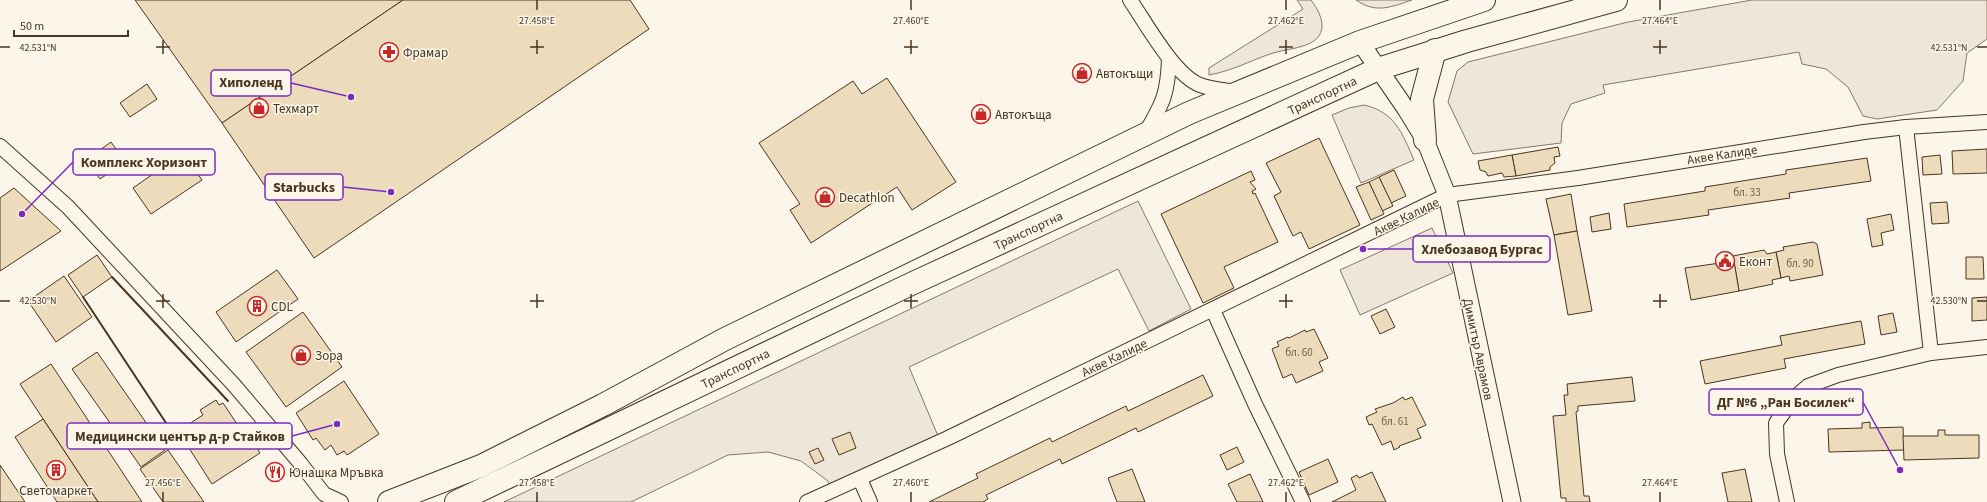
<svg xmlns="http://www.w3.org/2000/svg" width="1987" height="502" viewBox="0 0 1987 502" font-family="'Source Sans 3',sans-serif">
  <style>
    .green { fill: #ede6d9; stroke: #887966 }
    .building { fill: #ecdcbc; stroke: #4a3520 }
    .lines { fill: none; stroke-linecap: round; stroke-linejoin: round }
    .minor-casing { stroke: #4a3520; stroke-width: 16 }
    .tertiary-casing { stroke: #4a3520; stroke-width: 19 }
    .primary-casing { stroke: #4a3520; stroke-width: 24 }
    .minor { stroke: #fbf6e9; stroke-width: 14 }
    .tertiary { stroke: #fbf6e9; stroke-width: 17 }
    .primary { stroke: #fbf6e9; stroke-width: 22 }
    .wall { stroke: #4a3520; stroke-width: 2 }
    .ticks { fill: none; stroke: #4a3520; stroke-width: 1.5 }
    .labels { text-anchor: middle; stroke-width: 3; stroke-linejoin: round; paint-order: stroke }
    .number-label { font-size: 11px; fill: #725f47 }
    .poi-label { font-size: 13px; fill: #4a3520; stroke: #fbf6e9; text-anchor: start }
    .street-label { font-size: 13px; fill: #4a3520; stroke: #fbf6e9 }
    .ticks-label { font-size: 10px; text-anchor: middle; fill: #4a3520; stroke: #fbf6e9; stroke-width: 3; stroke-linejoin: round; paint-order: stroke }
    .leader { fill: none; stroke: #7b2cbf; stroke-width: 1.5 }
    .callout-dot { fill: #7b2cbf; stroke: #fbf6e9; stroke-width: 1.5 }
    .callout { fill: #fbf6e9; stroke: #7b2cbf; stroke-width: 1.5 }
    .callout-label { font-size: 14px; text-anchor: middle; font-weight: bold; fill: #4a3520 }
  </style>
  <rect width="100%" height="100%" fill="#fbf6e9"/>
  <g class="green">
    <path d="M1297 0H1311C1324 17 1330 38 1303 46 1294 49 1283 50 1273 53 1249 61 1235 70 1209 75V68L1303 9Z"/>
    <path d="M1356 0H1412C1391 7 1376 14 1356 0Z"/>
    <path d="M1752 0H1987V39L1967 53 1963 81 1937 110 1877 119 1863 116 1848 87 1826 69 1802 64 1799 52 1603 85 1605 93 1571 104 1562 123 1561 143 1473 154 1448 102 1457 71 1468 62 1628 22Z"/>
    <path d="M1364 105C1395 112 1402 133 1414 160L1361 183 1332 115 1349 108Z"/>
    <path d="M1138 201 1191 309 1149 331 1118 269 909 367 941 443 834 494 828 481 801 461 768 452 728 455 631 502H504Z"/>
    <path d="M1432 228 1453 273 1360 315 1340 270Z"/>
  </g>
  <g class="building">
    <path d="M135 0H403L222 123Z"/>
    <path d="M403 0H630L649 29 314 258 222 123Z"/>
    <path d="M887 78 956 182 912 210 897 187 811 243 790 210 800 204 759 143 853 81 862 94Z"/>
    <path d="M147 84 157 99 130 117 120 103Z"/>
    <path d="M1319 138 1360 225 1309 249 1301 232 1293 236 1274 196 1281 192 1266 163Z"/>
    <path d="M111 142 125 162 100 179 86 160Z"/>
    <path d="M1558 147 1560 156 1554 157 1555 163 1550 167V170L1516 176 1512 155Z"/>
    <path d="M1987 149V173L1953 174 1952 151Z"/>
    <path d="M183 153 202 180 151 214 133 188Z"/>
    <path d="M1512 155 1516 176 1504 177 1502 173 1488 176 1486 172 1480 170 1478 161Z"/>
    <path d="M1940 155 1942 174 1923 175 1922 157Z"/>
    <path d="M1867 158 1871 181 1789 193 1790 198 1708 210 1709 215 1627 227 1624 204 1705 191V187L1786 174V170Z"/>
    <path d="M1394 170 1406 196 1391 203 1379 177Z"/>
    <path d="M1251 171 1255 180 1250 182 1256 189 1252 191 1253 194 1255 193 1278 242 1224 267 1234 288 1203 303 1161 214Z"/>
    <path d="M1379 177 1393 206 1382 211 1369 182Z"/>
    <path d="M1369 182 1384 214 1371 220 1356 187Z"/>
    <path d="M14 188 61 231 0 271V198Z"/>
    <path d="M1571 194 1577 231 1554 235 1546 199Z"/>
    <path d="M1947 202 1949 223 1932 224 1930 203Z"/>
    <path d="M1609 213 1611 229 1592 232 1590 217Z"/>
    <path d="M1891 214 1894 230 1881 233 1883 245 1872 247 1867 219Z"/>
    <path d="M1577 231 1592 311 1568 315 1554 235Z"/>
    <path d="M1813 242 1817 244 1823 275 1790 281 1789 276 1781 278 1776 252 1784 250 1783 247Z"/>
    <path d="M1764 250 1767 254 1776 252 1781 278 1772 280 1773 284 1739 291 1733 256Z"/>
    <path d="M97 255 112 277 83 297 68 275Z"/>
    <path d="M1966 257H1983L1984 279H1966Z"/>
    <path d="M1734 261 1739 291 1691 300 1685 268Z"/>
    <path d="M277 270 298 299 236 342 216 312Z"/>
    <path d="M64 276 92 317 56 342 28 301Z"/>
    <path d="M1987 297V320L1972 321V298Z"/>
    <path d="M1386 309 1395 327 1380 334 1371 316Z"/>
    <path d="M303 312 342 367 286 407 246 352Z"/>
    <path d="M1893 313 1897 332 1881 335 1878 316Z"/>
    <path d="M1861 321 1865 344 1784 359 1786 368 1705 384 1700 361 1782 345 1780 336Z"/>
    <path d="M1314 329 1328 358 1319 362 1323 371 1296 383 1292 374 1283 378 1272 349 1279 346 1277 342 1288 337 1289 338 1305 330 1306 332Z"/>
    <path d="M97 352 165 450 141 467 72 369Z"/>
    <path d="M51 364 142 502H98L20 384Z"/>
    <path d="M1203 375 1213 396 1138 432 1136 428 1062 464 1060 459 986 495 988 499 983 502H929L978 478 976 474 1050 438 1052 442 1126 406 1128 411Z"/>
    <path d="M1632 377 1635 401 1578 406V411L1576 412 1584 496H1589L1590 502H1566V498H1561L1553 416 1566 415 1564 395H1568L1567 384Z"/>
    <path d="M344 381 379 434 347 455 344 451 337 455 331 445 325 450 316 438 313 440 296 413Z"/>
    <path d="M1403 397 1405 400 1412 397 1426 425 1417 429 1421 438 1399 446 1400 447 1394 450 1391 441 1382 445 1372 424 1369 425 1366 417 1377 412 1375 409 1393 403Z"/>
    <path d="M216 400 219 405 223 403 247 439 250 437 260 453 212 484 178 431 203 415 200 410Z"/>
    <path d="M43 419 98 502H57L15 437Z"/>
    <path d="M1870 422V428L1903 427 1904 450 1829 452 1828 429 1862 428V423Z"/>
    <path d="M1938 430H1945V435H1979V458L1904 460 1903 436H1938Z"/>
    <path d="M850 432 856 448 839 455 832 439Z"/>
    <path d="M1237 447 1244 462 1227 470 1220 455Z"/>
    <path d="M818 448 824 460 815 464 809 452Z"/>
    <path d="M168 450 204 502H163L140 469Z"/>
    <path d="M1328 459 1338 482 1309 495 1299 472Z"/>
    <path d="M0 465 25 502H0Z"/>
    <path d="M278 466 283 473 272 479 268 472Z"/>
    <path d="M1132 469 1145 502H1117L1108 478Z"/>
    <path d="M1745 469 1752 502H1728L1722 473Z"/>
    <path d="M1372 472 1386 502H1332L1356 490 1351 478 1357 475 1359 478Z"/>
    <path d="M1250 474 1263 502H1237L1228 484Z"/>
  </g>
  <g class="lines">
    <defs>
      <g id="minor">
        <path d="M1130 0C1146 23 1174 75 1200 85 1210 89 1225 90 1236 92"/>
        <path d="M1906 127 1931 353"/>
        <path d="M1145 134C1163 103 1168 94 1169 58"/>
        <path d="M0 146 68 207 234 385 301 464 324 494 341 502"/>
        <path d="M1213 310 1255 404 1303 502"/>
        <path d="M860 479 870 502"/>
        <path d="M807 502 948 438 1447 195 1578 178 1864 132 1906 127 1987 122"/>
        <path d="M1787 502 1777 454 1776 423 1794 398 1808 386 1838 375 1931 353 1987 347"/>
      </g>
      <path id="tertiary" d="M1360 42 1406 109 1425 140 1447 195 1512 502"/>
      <g id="primary">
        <path d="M1425 140 1422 99 1435 50"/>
        <path d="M389 502 481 466 603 405 725 339 1189 113 1360 42 1484 0"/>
        <path d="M456 502 911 284 1378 69 1467 41 1616 0"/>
      </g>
    </defs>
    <use href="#minor" class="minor-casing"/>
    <use href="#tertiary" class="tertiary-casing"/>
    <use href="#primary" class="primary-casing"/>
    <use href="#minor" class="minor"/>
    <use href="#tertiary" class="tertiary"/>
    <use href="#primary" class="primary"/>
    <g class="wall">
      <path d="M112 277 228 401"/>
      <path d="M83 297 172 432"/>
    </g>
  </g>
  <path class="ticks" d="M537 0V10M911 0V10M1286 0V10M1660 0V10M163 40V54M537 40V54M911 40V54M1286 40V54M1660 40V54M0 47H10M156 47H170M530 47H544M904 47H918M1279 47H1293M1653 47H1667M1977 47H1987M163 294V308M537 294V308M911 294V308M1286 294V308M1660 294V308M0 301H10M156 301H170M530 301H544M904 301H918M1279 301H1293M1653 301H1667M1977 301H1987M163 492V502M537 492V502M911 492V502M1286 492V502M1660 492V502"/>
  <defs>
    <symbol id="pharmacy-ring" viewBox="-11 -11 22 22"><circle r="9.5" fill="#fbf6e9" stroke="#c62828" stroke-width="1.5"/><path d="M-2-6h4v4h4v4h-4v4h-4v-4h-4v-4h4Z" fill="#c62828"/></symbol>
    <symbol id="shop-ring" viewBox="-11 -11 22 22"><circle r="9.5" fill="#fbf6e9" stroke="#c62828" stroke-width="1.5"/><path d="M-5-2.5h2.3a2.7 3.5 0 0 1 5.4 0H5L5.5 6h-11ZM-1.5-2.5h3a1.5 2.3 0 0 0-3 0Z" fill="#c62828"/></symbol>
    <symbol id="civic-ring" viewBox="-11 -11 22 22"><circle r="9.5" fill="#fbf6e9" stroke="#c62828" stroke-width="1.5"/><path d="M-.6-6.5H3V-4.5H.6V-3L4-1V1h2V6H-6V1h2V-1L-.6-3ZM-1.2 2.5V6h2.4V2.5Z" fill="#c62828"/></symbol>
    <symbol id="building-ring" viewBox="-11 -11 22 22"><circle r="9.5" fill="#fbf6e9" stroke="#c62828" stroke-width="1.5"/><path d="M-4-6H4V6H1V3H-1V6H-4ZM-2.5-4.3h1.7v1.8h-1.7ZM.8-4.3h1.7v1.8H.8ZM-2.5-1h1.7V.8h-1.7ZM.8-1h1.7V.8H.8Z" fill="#c62828"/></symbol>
    <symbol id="restaurant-ring" viewBox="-11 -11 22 22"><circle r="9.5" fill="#fbf6e9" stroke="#c62828" stroke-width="1.5"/><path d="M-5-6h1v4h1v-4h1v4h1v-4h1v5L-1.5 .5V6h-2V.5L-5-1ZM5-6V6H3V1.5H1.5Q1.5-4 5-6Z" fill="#c62828"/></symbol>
  </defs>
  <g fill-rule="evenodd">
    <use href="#pharmacy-ring" x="378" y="41" width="22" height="22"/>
    <use href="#shop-ring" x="1071" y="62" width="22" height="22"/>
    <use href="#shop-ring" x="248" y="97" width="22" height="22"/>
    <use href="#shop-ring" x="970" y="103" width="22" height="22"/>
    <use href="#shop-ring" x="814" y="186" width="22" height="22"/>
    <use href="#civic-ring" x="1714" y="250" width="22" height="22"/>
    <use href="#building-ring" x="246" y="295" width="22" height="22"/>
    <use href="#shop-ring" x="290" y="344" width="22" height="22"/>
    <use href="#building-ring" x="45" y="459" width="22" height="22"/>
    <use href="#restaurant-ring" x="264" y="461" width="22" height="22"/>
  </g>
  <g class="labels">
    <g class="number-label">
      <text x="1747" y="196">бл. 33</text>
      <text x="1800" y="267">бл. 90</text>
      <text x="1299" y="356">бл. 60</text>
      <text x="1395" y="425">бл. 61</text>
    </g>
    <g class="poi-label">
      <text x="403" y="57">Фрамар</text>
      <text x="1096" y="78">Автокъщи</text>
      <text x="273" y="113">Техмарт</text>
      <text x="995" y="119">Автокъща</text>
      <text x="839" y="202">Decathlon</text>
      <text x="1739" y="266">Еконт</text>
      <text x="271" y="311">CDL</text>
      <text x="315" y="360">Зора</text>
      <text x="289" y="477">Юнашка Мръвка</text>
      <text x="56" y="495" text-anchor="middle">Светомаркет</text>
    </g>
    <g class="street-label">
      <text transform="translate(1322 95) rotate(-25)" y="5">Транспортна</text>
      <text transform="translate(1722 154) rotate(-9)" y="5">Акве Калиде</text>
      <text transform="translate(1406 216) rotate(-26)" y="5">Акве Калиде</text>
      <text transform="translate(1028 230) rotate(-25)" y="5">Транспортна</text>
      <text transform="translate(1479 349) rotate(78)" y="5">Димитър Аврамов</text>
      <text transform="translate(1114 357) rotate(-26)" y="5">Акве Калиде</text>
      <text transform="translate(735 368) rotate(-26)" y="5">Транспортна</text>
    </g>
  </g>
  <g class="ticks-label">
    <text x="537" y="24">27.458°E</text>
    <text x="911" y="24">27.460°E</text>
    <text x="1286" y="24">27.462°E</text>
    <text x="1660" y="24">27.464°E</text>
    <text x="38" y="51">42.531°N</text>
    <text x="1949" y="51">42.531°N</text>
    <text x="38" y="304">42.530°N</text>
    <text x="1949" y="304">42.530°N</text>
    <text x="163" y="486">27.456°E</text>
    <text x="537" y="486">27.458°E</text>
    <text x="911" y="486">27.460°E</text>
    <text x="1286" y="486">27.462°E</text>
    <text x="1660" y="486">27.464°E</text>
  </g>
  <path class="leader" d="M351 97L291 83M22 214L73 162M391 192L343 187M1363 249L1413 249M1900 470L1863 402M337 424L292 436"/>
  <g class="callout-dot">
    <circle cx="351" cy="97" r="4"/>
    <circle cx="22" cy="214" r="4"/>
    <circle cx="391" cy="192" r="4"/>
    <circle cx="1363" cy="249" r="4"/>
    <circle cx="1900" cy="470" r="4"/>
    <circle cx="337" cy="424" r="4"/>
  </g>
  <g class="callout">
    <rect x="211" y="70" width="80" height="26" rx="4"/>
    <rect x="73" y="149" width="142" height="26" rx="4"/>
    <rect x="265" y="174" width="78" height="26" rx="4"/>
    <rect x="1413" y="236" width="137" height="26" rx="4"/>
    <rect x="1709" y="389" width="154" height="26" rx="4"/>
    <rect x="67" y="423" width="225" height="26" rx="4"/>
  </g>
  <g class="callout-label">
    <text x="251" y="87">Хиполенд</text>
    <text x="144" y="167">Комплекс Хоризонт</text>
    <text x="304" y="192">Starbucks</text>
    <text x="1482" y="254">Хлебозавод Бургас</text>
    <text x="1786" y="407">ДГ №6 „Ран Босилек“</text>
    <text x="180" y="441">Медицински център д-р Стайков</text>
  </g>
  <path d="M14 30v6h114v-6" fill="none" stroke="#4a3520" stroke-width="2"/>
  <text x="20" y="30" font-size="12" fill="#4a3520" stroke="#fbf6e9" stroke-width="3" paint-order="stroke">50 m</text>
</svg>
